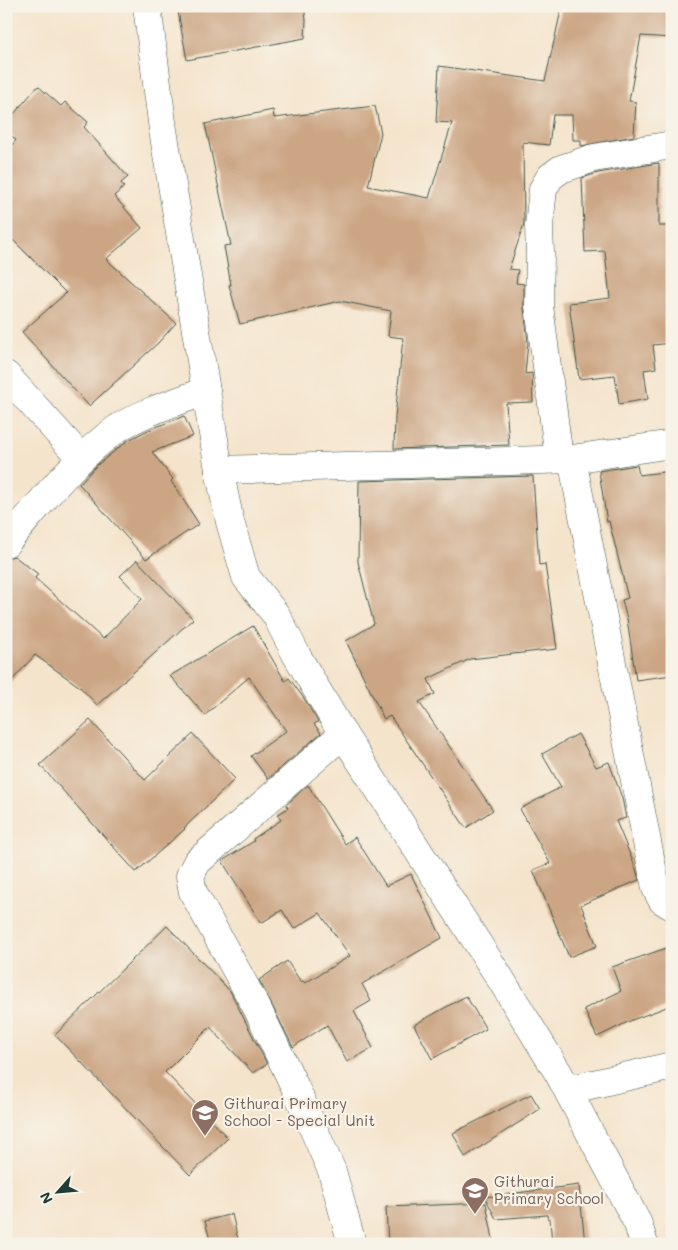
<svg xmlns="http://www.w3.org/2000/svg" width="678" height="1250" viewBox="0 0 678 1250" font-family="Mali,sans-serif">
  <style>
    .building { fill: #cca684 }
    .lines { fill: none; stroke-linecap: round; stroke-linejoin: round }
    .minor-casing { stroke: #3f564b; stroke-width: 29 }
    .minor { stroke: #fff; stroke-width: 28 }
    .labels { text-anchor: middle; stroke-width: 4.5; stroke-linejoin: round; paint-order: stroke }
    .education-label { font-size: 15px; fill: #785e54; stroke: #f7f3e8; text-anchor: start }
  </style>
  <rect width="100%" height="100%" fill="#f7f3e8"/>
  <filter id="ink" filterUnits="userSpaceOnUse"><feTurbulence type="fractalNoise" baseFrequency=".02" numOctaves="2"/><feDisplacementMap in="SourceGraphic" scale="10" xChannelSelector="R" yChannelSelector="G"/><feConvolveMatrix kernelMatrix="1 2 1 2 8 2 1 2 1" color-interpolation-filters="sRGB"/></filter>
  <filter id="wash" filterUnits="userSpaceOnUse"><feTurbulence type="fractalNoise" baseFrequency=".0096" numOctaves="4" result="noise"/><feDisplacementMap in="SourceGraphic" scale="20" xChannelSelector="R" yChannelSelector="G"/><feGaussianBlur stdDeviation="1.12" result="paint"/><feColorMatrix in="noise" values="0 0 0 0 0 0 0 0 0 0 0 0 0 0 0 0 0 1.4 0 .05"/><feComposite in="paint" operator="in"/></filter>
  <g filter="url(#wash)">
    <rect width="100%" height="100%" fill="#f5e4cc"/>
    <g id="blocks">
      <g class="building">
        <path d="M177 6H304L306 20 305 38 187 60Z"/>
        <path d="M562 6H672V38L641 36 629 101 636 102 634 136 581 146V140H573L572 115H553L549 145 523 142 524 224 509 269 518 270 516 283 524 284V308L528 342 525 374 532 373 533 402 506 403 509 445 394 449 395 417 403 338 388 336 391 311 340 301 240 324 229 285H231L224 246 231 245 205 124 273 110 274 118 375 106 381 133 368 186 429 198 452 123 436 122 439 66 545 81Z"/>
        <path d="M38 86 61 106 65 102 88 122 84 127 128 177 121 183 124 187 114 196 142 228 106 259 176 323 158 343 89 406 22 332 66 293 6 233V152L16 140 6 131V123Z"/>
        <path d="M659 163V226H672V343L653 345 656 368 644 370 648 399 619 404 615 375 579 379 569 303 610 298 605 251 585 252 582 178 598 173Z"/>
        <path d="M184 416 193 436 152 452 173 479 171 481 199 524 146 559 79 484 97 465 127 441 146 431Z"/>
        <path d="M637 465 639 475 672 471V675L636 680 627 619 622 600 628 598 609 521 607 522 599 471Z"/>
        <path d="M533 476 539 565 545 564 557 649 470 659 428 679 435 694 419 702 493 810 466 828 390 716 384 719 346 641 374 624 358 562 359 481Z"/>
        <path d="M14 556 38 574 35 578 103 639 142 599 120 576 137 560 193 619 97 705 80 687 35 655 6 687V558Z"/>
        <path d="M253 626 285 681 289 678 305 700 318 722 314 724 321 733 268 779 251 756 286 731 249 677 205 715 170 676Z"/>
        <path d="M90 720 145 780 193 734 235 779 184 828 185 829 136 872 40 765Z"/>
        <path d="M578 734 596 767 609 762 622 798 626 818 616 821 636 869 639 880 581 905 597 946 569 957 533 870 550 863 520 809 561 787 542 754Z"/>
        <path d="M308 785 345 844 355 837 386 886 411 874 442 938 362 984 371 1001 354 1011 373 1048 347 1062 327 1025 293 1047 259 980 287 961 301 982 303 981 305 983 350 956 320 913 294 929 282 910 261 923 222 861 254 841 253 839 281 820 277 815 288 808 286 805Z"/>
        <path d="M167 926 230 991 267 1064 253 1073 210 1027 165 1072 228 1138 190 1175 55 1035Z"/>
        <path d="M672 946V1005L632 1020 597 1037 584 1009 621 991 612 967Z"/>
        <path d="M466 996 486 1029 432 1059 414 1025Z"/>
        <path d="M531 1094 540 1109 465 1157 453 1133Z"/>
        <path d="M579 1185 585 1244H552L550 1219H548L547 1215 496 1219 485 1197Z"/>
        <path d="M486 1203 494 1244H388L386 1207Z"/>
        <path d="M232 1214 239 1244H211L205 1221Z"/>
      </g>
    </g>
  </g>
  <g filter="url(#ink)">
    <use href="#blocks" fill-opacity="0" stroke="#3f564b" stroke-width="1"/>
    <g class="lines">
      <defs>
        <g id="minor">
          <path d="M147 6 163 130 219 470 230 522 246 577 276 615 297 656 343 734 500 978 559 1074 638 1224 644 1244"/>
          <path d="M6 375 81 458"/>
          <path d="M559 458 539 306 540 255 539 226 543 189 550 177 561 169 594 158 672 145"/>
          <path d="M572 459 656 888 662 900 672 906"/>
          <path d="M219 470 572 459 672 444"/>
          <path d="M6 543C41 503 74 459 118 428 145 411 177 402 206 391"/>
          <path d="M343 734 197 862 190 876 193 892 257 1008 295 1087 332 1171 352 1244"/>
          <path d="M568 1090 672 1066"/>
        </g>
      </defs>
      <use href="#minor" class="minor-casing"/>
      <use href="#minor" class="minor"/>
    </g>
  </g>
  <defs>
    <symbol id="school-pin" viewBox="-11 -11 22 30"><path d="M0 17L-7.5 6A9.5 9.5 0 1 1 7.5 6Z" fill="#8d6e63" stroke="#f7f3e8"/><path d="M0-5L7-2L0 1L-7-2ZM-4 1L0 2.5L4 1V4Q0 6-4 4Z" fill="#fff"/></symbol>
  </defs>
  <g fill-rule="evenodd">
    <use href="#school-pin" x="189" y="1097" width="32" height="43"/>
    <use href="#school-pin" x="459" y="1175" width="32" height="43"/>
  </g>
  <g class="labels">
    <g class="education-label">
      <text x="224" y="1109">Githurai Primary<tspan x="224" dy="17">School - Special Unit</tspan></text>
      <text x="494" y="1187">Githurai<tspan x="494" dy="17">Primary School</tspan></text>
    </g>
  </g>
  <rect width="678" height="1250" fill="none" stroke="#f7f3e8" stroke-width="25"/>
  <g transform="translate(58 1192) rotate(243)" stroke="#f7f3e8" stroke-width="4" paint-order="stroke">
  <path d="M0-4L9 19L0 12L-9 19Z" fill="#1f3d34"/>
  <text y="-8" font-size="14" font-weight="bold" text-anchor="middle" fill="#1f3d34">N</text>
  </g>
</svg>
